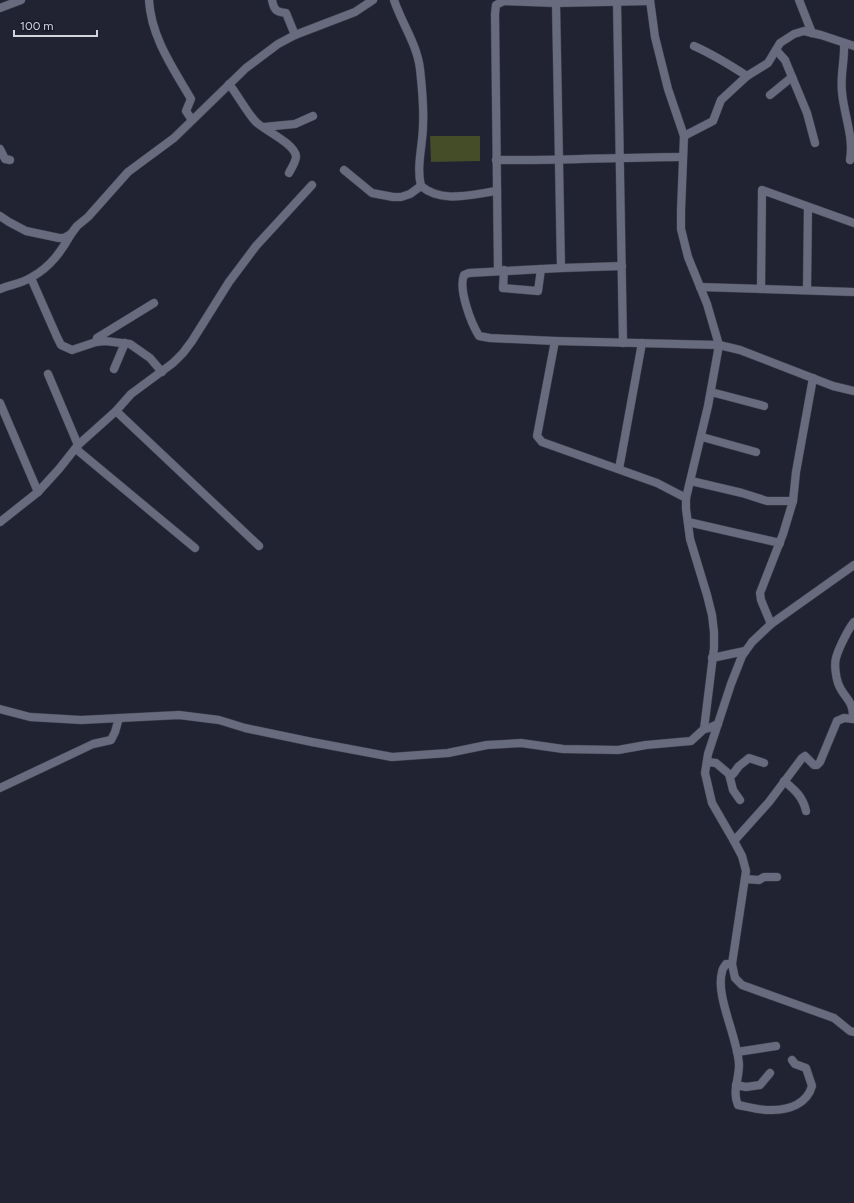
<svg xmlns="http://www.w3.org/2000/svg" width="854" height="1203" viewBox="0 0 854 1203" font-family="Figtree,sans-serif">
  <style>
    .pitch { fill: #454c28 }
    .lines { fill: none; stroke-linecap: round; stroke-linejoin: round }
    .minor-casing { stroke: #3e404d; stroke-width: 9 }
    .minor { stroke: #686a7d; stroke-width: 8 }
  </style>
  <rect width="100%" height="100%" fill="#212333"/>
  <path class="pitch" d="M430 136H480V161L431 162Z"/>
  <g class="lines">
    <defs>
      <g id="minor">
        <path d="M149 0C151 37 173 68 191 99L186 111 192 120"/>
        <path d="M272 0C274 10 276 12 286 13L295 35"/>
        <path d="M394 0C402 24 417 44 420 69 422 87 424 107 423 125 423 145 416 166 421 186 442 204 473 194 497 191"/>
        <path d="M650 0 655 37 668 89 684 136 681 211V229L688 257 707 304 719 345 708 406 686 498V509L690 539 707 595 712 615 714 632V648L704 729"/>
        <path d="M799 0 812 33"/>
        <path d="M617 2 623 343"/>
        <path d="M556 3 561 268"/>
        <path d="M0 8 21 0"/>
        <path d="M844 43C845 60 840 75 842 92 844 116 854 136 850 160"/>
        <path d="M694 46C712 54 730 65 747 76"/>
        <path d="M776 50 785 60 807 113 815 143"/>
        <path d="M229 84C237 94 248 114 256 122 264 130 294 143 296 156 296 162 292 167 289 173"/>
        <path d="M770 95 792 77"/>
        <path d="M264 127 295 124 313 116"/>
        <path d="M684 136 713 121 721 100 747 76 768 63 780 43 794 34 804 31 821 35 854 46"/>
        <path d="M0 149 5 159 10 160"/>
        <path d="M496 160C558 161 621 157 683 157"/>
        <path d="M344 170 372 193 393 197H401L410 194 421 186"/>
        <path d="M0 216 9 222 26 231 59 238H64L71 234 77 226 88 217 128 172 174 138 246 68 278 44 295 35 355 12 373 0"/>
        <path d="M622 266 561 268 469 273 464 275C458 289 471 323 479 336L490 338 555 341 719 345 740 350 833 386 854 391"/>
        <path d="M498 270 495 14 496 5 504 1 556 3 650 1"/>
        <path d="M504 270 503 288 538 291 541 269"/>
        <path d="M31 278 57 337 61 345 72 350 96 342 105 341 130 344 150 358 162 372"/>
        <path d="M700 287 854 292"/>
        <path d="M0 289C10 285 23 283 32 277 50 267 61 252 71 234"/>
        <path d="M761 289 762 190 854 223"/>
        <path d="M807 290 808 207"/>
        <path d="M555 341 537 436 542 442 657 483 686 498"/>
        <path d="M96 342 97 338 154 303"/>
        <path d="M114 369 125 343"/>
        <path d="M48 374 78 445"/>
        <path d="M711 392 764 406"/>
        <path d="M0 403 38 492"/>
        <path d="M116 411 259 546"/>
        <path d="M702 437 756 452"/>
        <path d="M76 449 195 548"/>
        <path d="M619 469 642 343"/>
        <path d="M691 481 742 493 767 501H793"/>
        <path d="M0 522 38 492 59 469 78 445 116 411 131 394 173 363 183 353 192 341 229 282 256 246 312 185"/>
        <path d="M688 522 780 543"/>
        <path d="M854 565 771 624 752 642 742 656 731 684 708 754 705 773 712 803 734 841 742 856 746 871 732 964 735 978 742 985 834 1018 850 1031 854 1032"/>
        <path d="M771 624 761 600 760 593 783 534 793 501 796 472 813 378"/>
        <path d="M712 658 745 651"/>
        <path d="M0 709 30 717 81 720 179 715 219 720 245 728 312 742 392 757 448 753 487 745 521 743 563 749 618 750 646 745 691 741 704 729 709 728 718 724"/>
        <path d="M853 719C854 699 843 698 838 683 836 677 834 665 836 658 838 650 848 629 854 622"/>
        <path d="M707 762 716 763 729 774H733L739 766 749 758 764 763"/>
        <path d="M729 774 733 790 740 800"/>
        <path d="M784 781C795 790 803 797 806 811"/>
        <path d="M0 788 93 744 111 740 115 732 119 718"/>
        <path d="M734 841 769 802 802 758 805 756 814 765H817L820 762 837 721 844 718 854 719"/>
        <path d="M745 879 759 880 764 877H777"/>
        <path d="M732 964H726C725 966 722 969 722 972 715 996 738 1038 739 1065 739 1079 732 1092 738 1105 749 1107 761 1111 772 1110 789 1110 807 1104 812 1086L806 1068 795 1064 792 1060"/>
        <path d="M737 1052 776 1046"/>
        <path d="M736 1085 746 1087 760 1085 770 1073"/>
      </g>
    </defs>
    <use href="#minor" class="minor-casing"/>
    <use href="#minor" class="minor"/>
  </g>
  <path d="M14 30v6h83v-6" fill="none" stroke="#d1d3dd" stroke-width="2"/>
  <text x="20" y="30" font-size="12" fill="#d1d3dd" stroke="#181a29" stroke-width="3" paint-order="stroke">100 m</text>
</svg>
